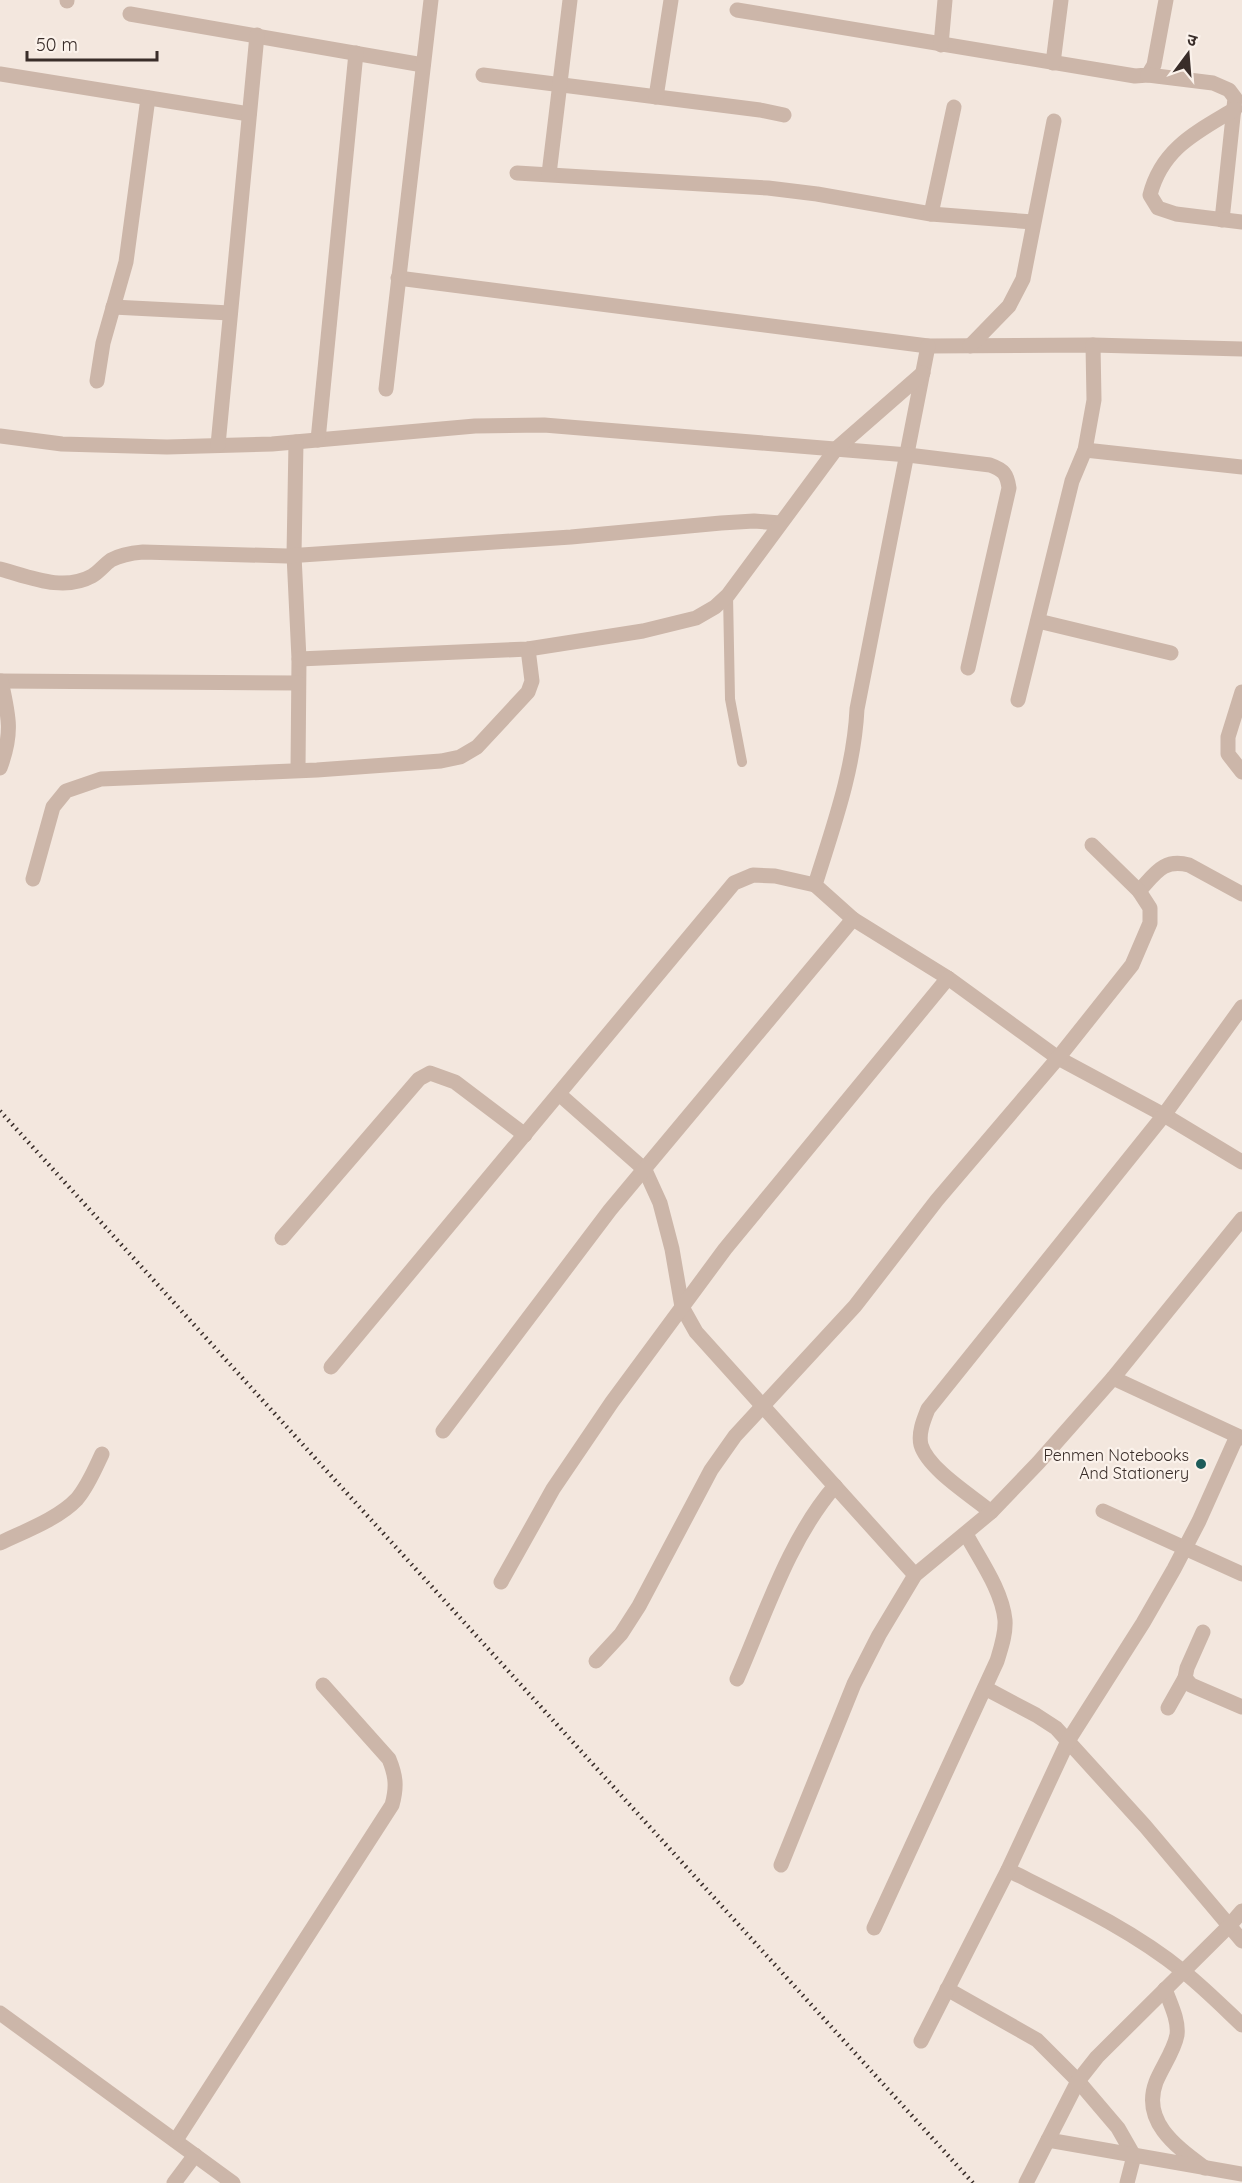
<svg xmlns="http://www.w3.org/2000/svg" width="1242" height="2183" viewBox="0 0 1242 2183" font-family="Quicksand,'Noto Sans Devanagari',sans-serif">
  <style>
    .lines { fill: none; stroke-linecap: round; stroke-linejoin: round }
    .lane { stroke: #ccb6a9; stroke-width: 10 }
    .street { stroke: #ccb6a9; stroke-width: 15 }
    .rail { stroke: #392d29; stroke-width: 4.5; stroke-dasharray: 1.5 4.5; stroke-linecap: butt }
    .poi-dot { fill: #1d5c5a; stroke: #fbf2eb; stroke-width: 2 }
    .labels { text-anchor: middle; stroke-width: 4.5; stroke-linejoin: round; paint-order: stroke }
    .poi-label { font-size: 16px; fill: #392d29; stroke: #fbf2eb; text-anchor: end }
  </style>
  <rect width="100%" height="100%" fill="#f3e7de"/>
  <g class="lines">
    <path class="lane" d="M728 595 730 699 742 762"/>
    <g class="street">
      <path d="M67 1V0"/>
      <path d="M737 10 1135 76 1148 75 1154 65 1166 0"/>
      <path d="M130 14 423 65"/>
      <path d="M941 45 945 0"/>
      <path d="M1053 63 1061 0"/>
      <path d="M0 74 249 114"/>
      <path d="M483 75 760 110 784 115"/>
      <path d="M1148 75 1213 83 1229 90 1235 98 1222 220"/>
      <path d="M656 97 671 0"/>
      <path d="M1235 109C1197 132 1162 148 1150 195L1158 208 1176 214 1242 222"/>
      <path d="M517 173 768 188 817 194 931 214 1033 222"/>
      <path d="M549 174 570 0"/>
      <path d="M931 214 954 107"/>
      <path d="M398 278 928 346 1093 345 1242 349"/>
      <path d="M113 307 230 313"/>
      <path d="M928 346 857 709C854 770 833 827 815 885L853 919 948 978 1058 1058 1164 1115 1242 1162"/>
      <path d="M970 346 1009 306 1023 279 1054 121"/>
      <path d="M97 381 103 343 126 262 148 98"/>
      <path d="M386 389 431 0"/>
      <path d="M0 436 62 444 167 447 272 444 475 426 544 425 908 455 990 465C1004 470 1007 474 1009 488L968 668"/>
      <path d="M318 440 356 53"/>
      <path d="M296 442 294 555 299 659 298 770"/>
      <path d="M218 445 257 35"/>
      <path d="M1085 450 1242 467"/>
      <path d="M0 569C30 577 63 592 92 576 99 572 104 565 111 560 120 555 132 553 143 552L287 556 571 537 721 523 754 521 780 523"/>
      <path d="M1038 621 1171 653"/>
      <path d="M299 659 528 649 643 631 696 618 715 607 728 595 836 449 923 373"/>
      <path d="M0 681 298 683"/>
      <path d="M1242 692 1228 737V754L1242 772"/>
      <path d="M1018 700 1072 481 1085 450 1094 400 1093 345"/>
      <path d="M0 768C13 733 9 717 1 681"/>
      <path d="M33 879 53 807 66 791 101 779 317 770 441 761 460 757 477 747 528 692 532 681 528 649"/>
      <path d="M1139 891C1155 874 1163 858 1189 865L1242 894"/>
      <path d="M559 1094 645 1170 660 1203 672 1249 682 1307 696 1332 915 1575"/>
      <path d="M282 1238 419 1079 430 1073 455 1082 525 1135"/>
      <path d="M331 1367 734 883 753 875 775 876 815 885"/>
      <path d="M1113 1378 1242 1438"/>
      <path d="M443 1431 610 1210 853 919"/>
      <path d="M1103 1511 1242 1574"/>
      <path d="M991 1512C972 1496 928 1469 921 1445 918 1433 924 1419 928 1409L1164 1115 1242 1007"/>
      <path d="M0 1543C25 1531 58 1519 77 1499 88 1486 95 1469 102 1454"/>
      <path d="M501 1582 553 1489 612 1402 725 1249 948 978"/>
      <path d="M1203 1632 1187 1668 1185 1678 1191 1685 1242 1707"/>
      <path d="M596 1661 621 1634 639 1606 711 1470 735 1436 855 1306 937 1200 1058 1058 1132 965 1150 923V908L1139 891 1092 845"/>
      <path d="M737 1679C765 1615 789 1539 835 1486"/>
      <path d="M985 1688 1036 1715 1056 1728 1145 1826 1242 1941"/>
      <path d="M1168 1708 1185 1678"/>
      <path d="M781 1865 854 1684 879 1635 915 1575 991 1512 1038 1463 1113 1378 1242 1219"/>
      <path d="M1008 1870C1068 1900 1131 1929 1184 1972 1204 1988 1223 2007 1242 2025"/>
      <path d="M874 1928 997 1661C1001 1648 1006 1634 1005 1620 1002 1590 980 1560 966 1534"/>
      <path d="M947 1989 1037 2040 1078 2081 1118 2128 1134 2156 1127 2183"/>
      <path d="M1165 1989C1170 2003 1179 2020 1177 2035 1174 2051 1162 2067 1156 2082 1141 2122 1177 2147 1205 2168"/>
      <path d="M0 2013 233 2183"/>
      <path d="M921 2041 1008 1870 1068 1741 1143 1623 1174 1569 1199 1521 1237 1436"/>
      <path d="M176 2140 392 1805C397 1787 396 1776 389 1759L323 1685"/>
      <path d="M1048 2140 1242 2174"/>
      <path d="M174 2183 195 2155"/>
      <path d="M1026 2183 1078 2081 1097 2057 1229 1926 1242 1911"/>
    </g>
    <path class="rail" d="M0 1111 973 2183"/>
  </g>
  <circle class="poi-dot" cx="1201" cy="1464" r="6"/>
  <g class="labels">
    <g class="poi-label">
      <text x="1189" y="1461">Penmen Notebooks<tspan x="1189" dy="18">And Stationery</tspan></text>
    </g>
  </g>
  <g transform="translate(1188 54) rotate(16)" stroke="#fbf2eb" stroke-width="4.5" paint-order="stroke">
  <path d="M0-4.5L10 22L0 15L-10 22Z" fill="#392d29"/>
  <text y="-9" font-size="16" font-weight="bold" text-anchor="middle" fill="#392d29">उ</text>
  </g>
  <path d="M27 51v9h130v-9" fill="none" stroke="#392d29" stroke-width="3"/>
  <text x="36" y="51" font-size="18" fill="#392d29" stroke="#fbf2eb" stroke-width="4.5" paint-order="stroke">50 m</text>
</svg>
